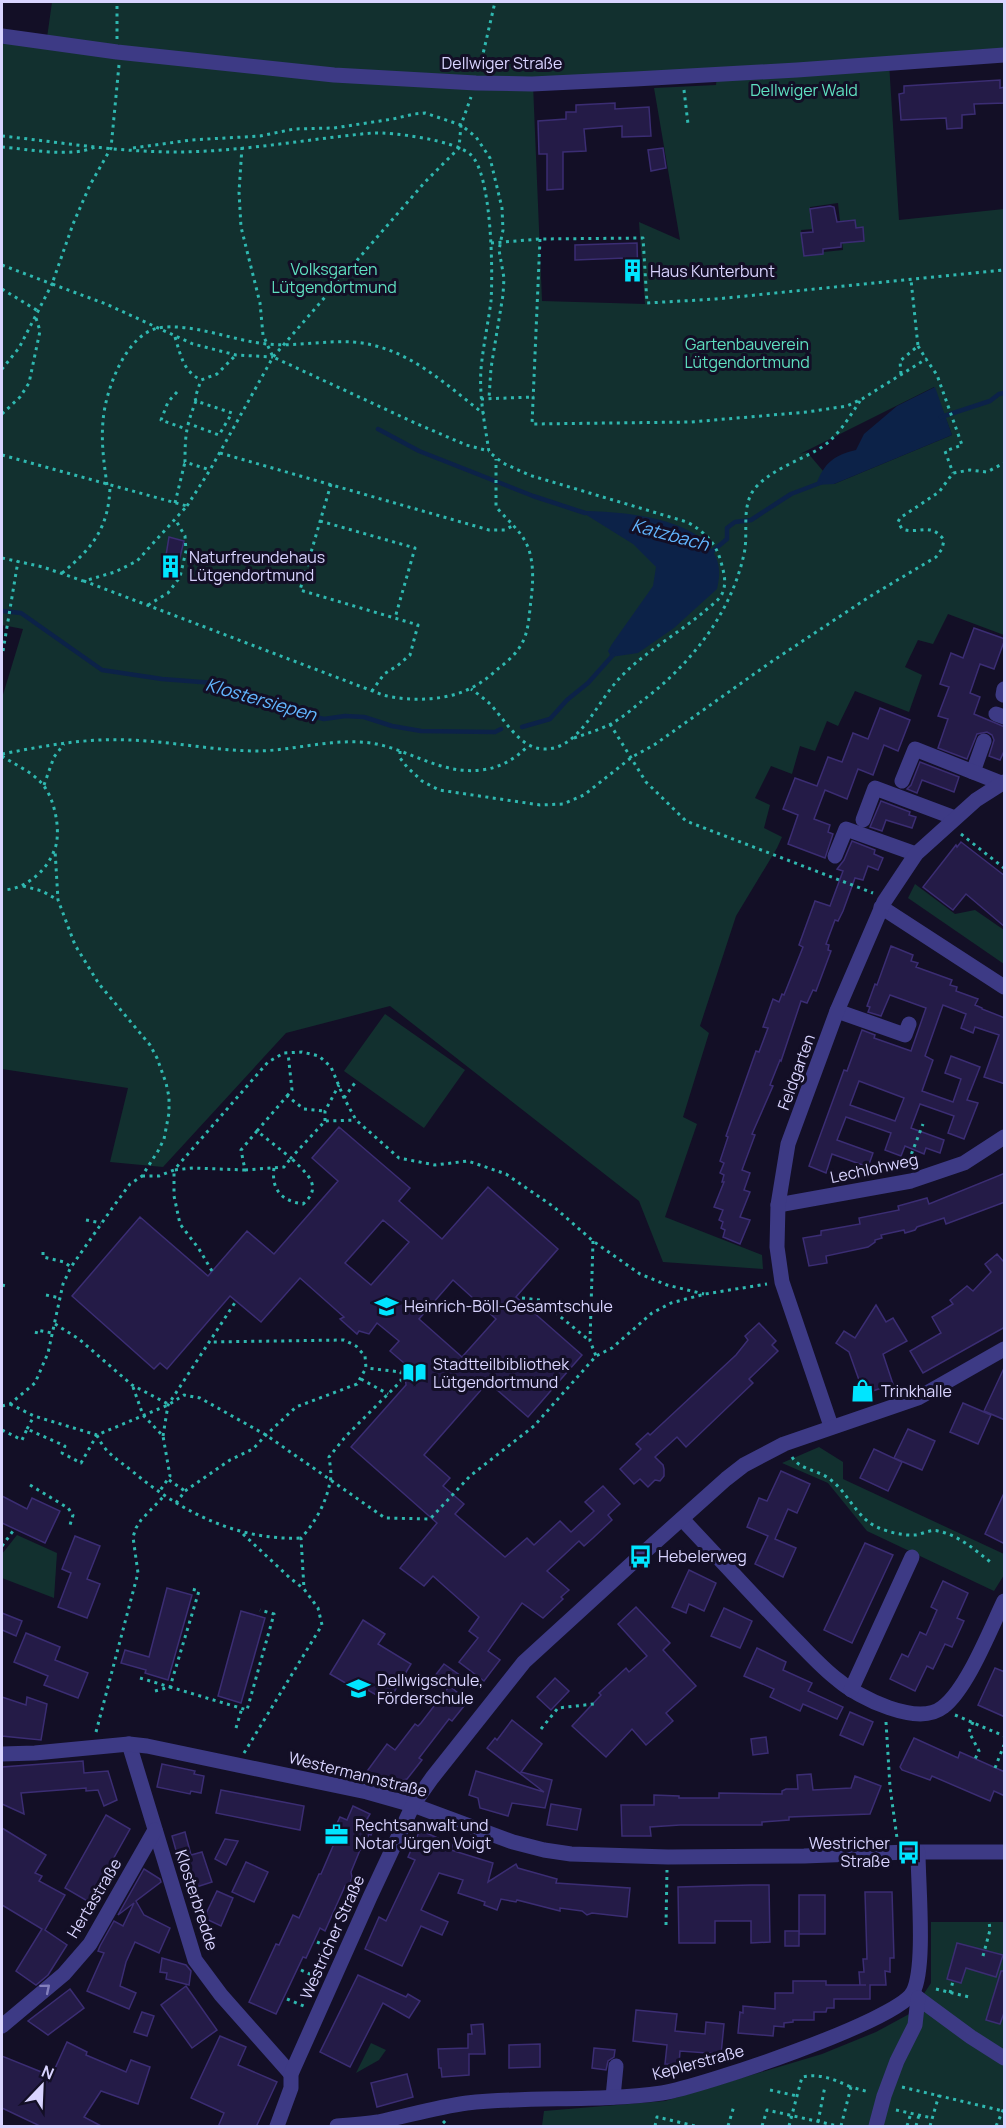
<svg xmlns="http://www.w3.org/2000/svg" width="1006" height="2128" viewBox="0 0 1006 2128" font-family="Manrope,sans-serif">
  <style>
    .green { fill: #12302f; fill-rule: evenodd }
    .water { fill: #0c2248 }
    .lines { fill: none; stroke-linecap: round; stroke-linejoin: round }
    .stream { stroke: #0c2248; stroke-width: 4.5 }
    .building { fill: #241b47; stroke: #3b2d73; stroke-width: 1.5; fill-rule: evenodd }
    .path { stroke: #2fb8b0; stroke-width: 3; stroke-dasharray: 3 4.5; stroke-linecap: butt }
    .minor { stroke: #3d3a85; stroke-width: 15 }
    .oneway { stroke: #837fbc }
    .labels { text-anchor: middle; stroke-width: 6; stroke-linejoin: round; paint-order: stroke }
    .street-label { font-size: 16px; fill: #d9d4ff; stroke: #130f26 }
    .park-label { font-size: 16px; fill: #5fe0c0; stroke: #130f26 }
    .poi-label { font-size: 16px; fill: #d9d4ff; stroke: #130f26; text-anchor: start }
    .water-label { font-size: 18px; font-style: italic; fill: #62b6ff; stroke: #130f26 }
  </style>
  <rect width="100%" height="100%" fill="#130f26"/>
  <g class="green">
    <path d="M52 2H1004V56L889 63 899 220 1004 209V635L948 614 933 644 918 640 905 667 922 675 909 712 855 691 838 726 827 721 815 751 800 746 792 774 771 766 755 798 770 805 764 828 782 837 777 848 736 916 700 1026 709 1033 683 1117 697 1124 665 1217 762 1255 763 1269 663 1262 639 1201 390 1006 286 1033 163 1167 110 1162 128 1088 2 1069V698L23 629 2 625V39L46 45ZM717 74 716 85 654 88 680 240 639 222 645 304 542 301 533 84ZM838 203 843 250 804 254 801 230 813 229 810 207ZM934 387 952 435 834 484 807 452 800 454Z"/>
    <path d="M915 884 955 914 975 910 1004 930V964L908 898Z"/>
    <path d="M385 1014 465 1070 424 1128 344 1071Z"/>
    <path d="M819 1447 843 1462V1479L1004 1554V1575L994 1591 867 1531 828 1483 782 1463Z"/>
    <path d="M17 1535 57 1553 54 1598 2 1578V1554Z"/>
    <path d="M931 1922H1004V2126H542L544 2111 665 2101 822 2054 876 2032 911 2013 931 1983Z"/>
    <path d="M371 2043 386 2050 379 2060 356 2073Z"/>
  </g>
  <g class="water">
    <path d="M935 387 952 435 834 484 816 485C824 463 834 455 856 450L864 434 897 406Z"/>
    <path d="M580 511C624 511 737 519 717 589L674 628 638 653 611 657 608 651 612 644 653 586 656 567 633 544Z"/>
  </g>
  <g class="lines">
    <g class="stream">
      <path d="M941 417 990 401 999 394 1004 393"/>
      <path d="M378 429 419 451 533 496 585 513"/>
      <path d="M708 555 727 539V528L735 522 751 520 791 494 820 483"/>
      <path d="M2 611 21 613 102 670 162 679 214 683 298 713 324 719 345 716 364 717 392 726 421 731 495 732 501 729"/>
      <path d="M522 727 550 719 567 700 588 683 613 655"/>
    </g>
  </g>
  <g class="building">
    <path d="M1000 80V88L1005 87V103L974 104 975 114 962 115V128L947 129 946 118 901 120 899 94 904 93V86Z"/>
    <path d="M615 103V109L649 107 651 136 622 137V126L584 129 586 151 563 152V189L547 190V154H539L538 121 566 119V112H576V105Z"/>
    <path d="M663 148 666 168 651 171 648 150Z"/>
    <path d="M830 206 834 207 837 222 855 220 856 228 863 227 864 241 841 243V247L823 249V254L804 256 801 233 813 232 810 209Z"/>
    <path d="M637 243 638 282H626L625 258 575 260V245Z"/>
    <path d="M169 537 184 541 175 577 163 574Z"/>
    <path d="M974 628 1005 639 994 669 980 664 970 693 980 697 974 714 1005 727V749L1000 760 989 756 994 740 992 735 987 732 977 734 967 759 938 748 948 719 938 716 949 687 940 684 951 653 963 658Z"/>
    <path d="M880 708 910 720 898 751 884 745 873 775 858 769 847 799 825 790 814 819 830 825 828 832 833 834 825 858 788 844 798 815 783 809 795 778 817 786 828 757 842 762 853 733 868 739Z"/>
    <path d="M920 762 959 777 954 792 922 780 917 793 907 789 911 785Z"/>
    <path d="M881 801 910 812 909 815 916 817 912 828 886 820 882 831 870 827Z"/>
    <path d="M852 841 875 850 874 854 883 858 878 870 868 866 863 880 855 878 843 911 838 921 835 920 826 944 829 945 828 950 831 951 816 991 813 990 807 1003 801 1001 781 1061 780 1060 770 1085 773 1086 752 1134 755 1135 742 1170 750 1173 744 1190 750 1192 740 1217 750 1220 740 1244 723 1237 725 1230 721 1228 723 1222 719 1220 723 1210 714 1207 724 1182H722L724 1175 720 1173 724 1163 720 1161 728 1137 726 1136 756 1051 759 1052 768 1028 763 1027 773 999 779 1002 782 994 784 995 803 947 799 945 815 901 830 906 843 871 837 869 844 860Z"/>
    <path d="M961 842 1005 876V927L966 894 953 910 923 887 956 845 957 847Z"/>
    <path d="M891 946 913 955 911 961 918 963 916 967 952 980 950 985 957 987 956 991 978 999 975 1005 982 1008V1009L1005 1018V1084L984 1077 999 1035 975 1027 973 1033 961 1028 966 1014 943 1005 925 1056 933 1060 922 1091 953 1102 961 1079 945 1073 951 1056 980 1067 967 1100 978 1103 964 1139 948 1133 954 1116 920 1104 911 1128 944 1140 940 1153 926 1148 924 1154 905 1146 901 1156 885 1150 891 1133 846 1117 837 1140 873 1153 868 1167 832 1154 826 1173 809 1166 844 1070 847 1071 862 1030 875 1035 874 1038 911 1051 926 1008 890 995 881 1016 868 1012 870 1007 867 1006 875 984 877 985ZM859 1081 904 1098 895 1121 850 1105Z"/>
    <path d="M339 1127 410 1188 399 1201 442 1239 488 1187 558 1249 516 1297 582 1355 528 1417 488 1382 424 1455 450 1478 443 1486 464 1504 455 1514 505 1557 527 1538 534 1545 560 1521 571 1532 594 1511 585 1502 603 1486 620 1504 608 1515 612 1520 593 1538 584 1546 579 1541 547 1571 569 1590 561 1597 563 1599 543 1618 522 1603 488 1651 500 1660 484 1681 459 1662 478 1638 469 1631 479 1617 433 1576 424 1586 400 1568 437 1523 351 1447 406 1385 404 1363 390 1351 399 1341 377 1323 369 1334 359 1331 357 1334 340 1319 344 1317 300 1278 261 1322 230 1296 167 1369 160 1363 154 1369 72 1296 140 1217 208 1276 247 1231 274 1254 338 1181 312 1158ZM383 1220 409 1242 371 1285 345 1263ZM453 1280 496 1319 462 1357 419 1319Z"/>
    <path d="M1005 1173V1202L946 1224 944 1218 917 1227 915 1230 905 1233 904 1230 881 1235 882 1238 875 1240V1242L868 1247 826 1256 827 1263 809 1266 803 1238 821 1235V1231L860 1224 859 1218 899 1210 898 1206 927 1198 929 1204Z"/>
    <path d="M997 1254 1003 1261 1005 1259V1327L923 1373 910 1351 941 1333 932 1317 953 1304 950 1300 967 1286 973 1291 991 1272 985 1264Z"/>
    <path d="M876 1305 886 1322 893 1318 907 1341 883 1354 893 1384 864 1394 849 1352 836 1343 844 1331 855 1338Z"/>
    <path d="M759 1323 776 1341 772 1345 778 1351 749 1379 753 1383 686 1447 677 1437 655 1457 663 1465 664 1469V1476L660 1481 655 1480 648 1487 640 1479 634 1484 620 1469 641 1449 636 1444 648 1433 650 1435 736 1355 748 1340 745 1336Z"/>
    <path d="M1005 1366V1420L984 1411Z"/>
    <path d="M963 1403 991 1415 978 1444 950 1432Z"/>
    <path d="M908 1429 935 1441 922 1470 894 1458Z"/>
    <path d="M874 1449 902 1462 888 1491 860 1478Z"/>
    <path d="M781 1471 810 1484 797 1513 788 1509 775 1539 796 1548 783 1577 755 1564 768 1536 747 1527 759 1498 767 1501Z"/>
    <path d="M1005 1491V1544L985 1534Z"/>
    <path d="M2 1496 27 1509 32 1498 60 1511 45 1543 2 1523Z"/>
    <path d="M75 1536 100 1546 87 1579 100 1584 87 1618 58 1607 71 1573 62 1569Z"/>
    <path d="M865 1543 893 1555 852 1643 824 1630Z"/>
    <path d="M689 1570 716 1583 704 1611 689 1604 686 1613 672 1607Z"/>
    <path d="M943 1581 968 1593 957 1618 964 1621 952 1647 945 1644 933 1669 927 1666 915 1691 890 1679 902 1654 908 1657 920 1632 926 1635 937 1610 931 1607Z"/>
    <path d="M167 1588 192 1595 168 1680 145 1673 146 1670 121 1663 125 1650 149 1657Z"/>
    <path d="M636 1607 670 1643 663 1650 696 1686 666 1713 673 1721 646 1745 632 1729 606 1757 572 1726 601 1695 599 1693 626 1668 629 1672 647 1656 618 1624Z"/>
    <path d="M724 1608 752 1621 740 1648 711 1636Z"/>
    <path d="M241 1611 265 1618 241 1703 218 1696Z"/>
    <path d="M2 1613 22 1621 16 1636 2 1630Z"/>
    <path d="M363 1620 385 1634 378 1644 411 1664 388 1702 368 1690 366 1695 330 1674Z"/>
    <path d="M26 1633 60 1647 55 1660 88 1673 78 1698 44 1685 48 1676 14 1662Z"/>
    <path d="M757 1648 786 1662 783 1670 812 1683 808 1691 843 1707 837 1719 803 1704 800 1711 770 1697 774 1689 744 1676Z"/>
    <path d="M444 1664 461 1676 452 1688 468 1701 452 1721 449 1719 419 1758 422 1760 407 1779 399 1781 365 1774 387 1744 395 1750 415 1724 418 1726 421 1723 448 1688 434 1677Z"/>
    <path d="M995 1668 1005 1672V1717L978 1705Z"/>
    <path d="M555 1678 569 1691 551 1710 537 1697Z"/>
    <path d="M2 1697 26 1705 27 1697 47 1704 41 1740 2 1736Z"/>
    <path d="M850 1712 873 1722 863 1745 840 1735Z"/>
    <path d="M512 1720 542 1744 521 1772 552 1780 545 1808 512 1803 508 1816 480 1808 478 1798 469 1795 476 1771 544 1792 487 1748 495 1738 497 1740Z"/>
    <path d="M766 1737 768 1753 753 1755 751 1739Z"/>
    <path d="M914 1738 958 1758 960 1752 1005 1772V1796L994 1791 990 1801 932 1776 930 1780 902 1770 900 1767Z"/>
    <path d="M83 1761 84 1773 108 1771 117 1800 104 1806 98 1790 86 1791V1788L21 1793 24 1814 2 1804V1767Z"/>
    <path d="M162 1764 195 1771 194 1774 204 1776 201 1793 191 1791 190 1794 157 1787Z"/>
    <path d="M811 1774 813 1790 851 1788 855 1776 881 1786 870 1814 789 1817V1820L762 1822V1825H680L650 1827 651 1836H622L621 1805H654V1795L679 1796V1798H719V1793L782 1794V1791L786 1789H798L797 1775Z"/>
    <path d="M221 1790 304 1806 300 1830 216 1813Z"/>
    <path d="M551 1804 581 1809 577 1830 547 1825Z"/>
    <path d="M353 1806 370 1814 367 1819 376 1824 371 1835 369 1834 362 1850H360L351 1872 352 1878 350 1883 345 1886 325 1931 320 1928 306 1958 303 1957 276 2014 249 2002 276 1944 279 1945 293 1915 299 1918 319 1874H321L336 1839 331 1836 340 1817 347 1820Z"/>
    <path d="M106 1815 130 1829 89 1902 65 1888Z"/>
    <path d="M2 1828 46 1855 35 1873 42 1876 39 1881 65 1895 45 1930 67 1945 48 1975 36 1985 16 1971 42 1929 2 1905Z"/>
    <path d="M420 1830 453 1845 451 1850 493 1863 488 1882 516 1864 518 1868 557 1879 556 1883 630 1888 627 1917 592 1913 587 1915 582 1911 560 1908V1911L517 1900 516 1902 501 1899 497 1910 484 1905 485 1902 458 1893 463 1880 439 1873 421 1910 448 1922 442 1935 421 1926 402 1966 365 1949 379 1917 386 1921 415 1860 408 1857Z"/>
    <path d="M185 1832 191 1855 202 1852 212 1882 187 1890 172 1836Z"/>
    <path d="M225 1839 238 1841 226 1865 215 1859Z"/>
    <path d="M246 1862 268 1872 254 1902 232 1892Z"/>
    <path d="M144 1869 160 1879 161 1882 136 1901 144 1915 170 1928 159 1953 135 1942 126 1962 120 1986 136 1993 129 2009 87 1991 104 1953 98 1951 100 1946 114 1921 123 1926 134 1903 118 1915Z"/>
    <path d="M751 1885H769L770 1942 751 1943V1921H715V1943H679L678 1887Z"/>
    <path d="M217 1891 233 1898 221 1926 204 1918Z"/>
    <path d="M865 1892H892L894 1958H890V1972L885 1971 886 1985H870V1999H834V2008H827L826 2012H814V2020H793V2022L784 2023V2027L774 2026 773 2036 738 2033 740 2012 743 2013V2006L775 2009V1993H793V1981H826V1985H866H860L859 1972H864L863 1959H867Z"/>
    <rect x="799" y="1895" width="26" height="39"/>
    <rect x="785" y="1931" width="14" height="15"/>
    <path d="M957 1943 1003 1955 996 1977 966 1968 961 1983 947 1979Z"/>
    <path d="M162 1958 186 1965 191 1971 189 1985 166 1979 167 1973 160 1972Z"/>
    <path d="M1001 1971H1005V2010L1000 2024 986 2020Z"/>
    <path d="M358 1975 406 1997 408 1994 420 2001 409 2018 383 2003 350 2067 320 2052Z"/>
    <path d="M186 1986 217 2030 192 2048 161 2005Z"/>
    <path d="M70 1989 84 2008 48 2035 28 2021Z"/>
    <path d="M636 2010 677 2014 675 2031 705 2034 706 2022 724 2024 721 2054 680 2051 679 2065 665 2064 667 2045 633 2041Z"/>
    <path d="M142 2012 154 2016 147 2036 134 2032Z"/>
    <path d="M483 2024 485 2054H469V2075L442 2077 441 2068H439L438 2049 468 2048V2034H472L471 2025Z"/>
    <path d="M220 2036 246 2047 238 2065 277 2082 256 2127H218L224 2113 191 2098Z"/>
    <path d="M67 2042 87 2052 86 2055 126 2072 131 2060 150 2067 138 2104 101 2091 84 2117 103 2127H42L2 2108V2056L44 2073 45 2072 52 2075Z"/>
    <path d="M540 2044V2067L509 2068V2045Z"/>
    <path d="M594 2048 615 2050 614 2057 608 2061 606 2070 592 2068Z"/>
    <path d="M407 2074 413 2097 377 2107 371 2083Z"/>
  </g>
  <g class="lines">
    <g class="path">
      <path d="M117 39V2"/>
      <path d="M119 65 111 148 90 185 73 224 52 284 106 304 193 344 236 355 273 357"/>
      <path d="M480 67 495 2"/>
      <path d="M684 90 688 124"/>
      <path d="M2 136C59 142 117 152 175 152 241 152 307 139 372 133 393 132 453 140 470 154 492 172 493 272 491 301 488 324 483 347 481 369 479 397 485 425 489 452L503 463 529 475 687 522C705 532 716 543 721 562 724 573 727 583 722 594 719 600 712 605 706 610 678 634 642 653 617 681 596 704 578 751 543 749 519 748 504 718 489 703 483 698 477 693 471 689"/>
      <path d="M2 147C28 149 71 158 95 147"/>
      <path d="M242 147 239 192 241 227 260 303 263 335 273 357 413 422 466 445 489 451"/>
      <path d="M133 148 191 140 260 136 294 129 334 128 393 119 414 114 425 113 461 125 476 137 490 158 502 208 503 230 499 250 504 278 503 295 491 368 489 398"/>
      <path d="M540 239 532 424 691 422 807 412 847 406 862 399 926 359 937 375 962 445 945 451 953 473"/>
      <path d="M491 243 540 239 643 238 647 303 716 299 1004 270"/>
      <path d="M2 265 52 284 19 348 2 369"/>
      <path d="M2 289 38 311"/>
      <path d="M175 337C181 356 183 371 201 380L217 374 236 355"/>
      <path d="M918 346 926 359"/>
      <path d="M901 374 900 361 918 346 911 280"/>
      <path d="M177 392 168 402 161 420 186 429"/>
      <path d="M481 399 534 397"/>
      <path d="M196 401 195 398 201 380"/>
      <path d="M2 414 20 397 29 383 40 331 36 318"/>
      <path d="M187 423 219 435 232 413 196 401C186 426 185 435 185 462L210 470"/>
      <path d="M220 453 489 530H505L512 526"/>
      <path d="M2 455 187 506 137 561 115 572 84 581 383 695C410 702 448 701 473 687 483 682 491 675 499 668 507 662 516 654 521 645 529 632 529 615 531 600 533 584 534 566 529 550 523 532 508 521 496 507V459"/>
      <path d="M331 484 300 590 418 625 410 655 397 666 384 674 372 691"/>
      <path d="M107 485C104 463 101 443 103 421 105 392 125 335 158 328 190 322 234 341 267 344 295 347 325 340 353 342 406 346 444 383 484 414"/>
      <path d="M175 503 185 462"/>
      <path d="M187 506 210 470 273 357 425 182 459 148 461 125 471 97"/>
      <path d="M320 521 415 548 395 618"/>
      <path d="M2 558 43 567 83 581"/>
      <path d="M62 573C93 548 109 527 110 486"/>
      <path d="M148 605 168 593 180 577 186 551 185 536 175 519"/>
      <path d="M3 651 18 561"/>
      <path d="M610 724 646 782 686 821 873 893"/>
      <path d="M574 738C586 734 598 730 609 725 621 719 632 709 642 701 690 665 731 614 744 554 749 533 740 505 756 487 773 469 798 461 819 449 837 438 848 419 860 401"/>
      <path d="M400 751V758L407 767 422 781 439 790 540 805 563 804 584 795 632 757 654 745 771 662 869 597 936 557 942 549 944 540C930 521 919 535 902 529L898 522 900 518 939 492 953 473 970 470 987 472 1004 463"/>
      <path d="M2 754C43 746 85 738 128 740 171 741 214 751 259 751 296 750 333 738 371 743 409 749 441 775 481 770 500 768 515 759 528 746"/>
      <path d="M2 756C15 765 33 772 43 785 55 799 62 834 54 851 46 872 24 890 2 890"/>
      <path d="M44 785 54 757 64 744"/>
      <path d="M961 834 1004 868"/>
      <path d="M23 886 42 891 58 900"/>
      <path d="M287 1096 292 1090 288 1053"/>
      <path d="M344 1098 357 1080"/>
      <path d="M325 1121V1111L339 1085"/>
      <path d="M257 1131 287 1096 304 1109 325 1111"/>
      <path d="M906 1168 923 1124"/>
      <path d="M245 1170 284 1167 291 1158C306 1173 324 1186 303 1204 282 1201 271 1190 274 1168"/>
      <path d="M142 1176H159L174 1170 268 1062 284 1053 302 1052 319 1056 331 1067 344 1098 356 1120 399 1158 435 1165 468 1161 506 1174 554 1207 593 1241 640 1274 667 1285 704 1294"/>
      <path d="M86 1220 101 1223"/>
      <path d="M593 1241 590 1341 596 1356"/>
      <path d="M43 1252V1257L64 1262 71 1267"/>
      <path d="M212 1271 199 1249 180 1224 174 1196V1170L193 1168 245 1170 241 1150 257 1131 291 1158 325 1121 356 1120"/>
      <path d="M2 1285 6 1286"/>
      <path d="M46 1295 60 1298"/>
      <path d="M522 1298 540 1300 590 1341"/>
      <path d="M55 1324 79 1339 132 1385 168 1404"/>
      <path d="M36 1334 37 1330 52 1333"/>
      <path d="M361 1379 388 1394"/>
      <path d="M133 1387 143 1415 163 1436 170 1476 159 1492"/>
      <path d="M10 1404 34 1416 97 1435 168 1405 184 1395 200 1398 266 1435 385 1518 430 1519 470 1476 534 1426 596 1356 612 1348 652 1313 671 1303 705 1294 767 1284"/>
      <path d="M2 1406 10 1404 35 1383 48 1353 63 1284 71 1267 113 1207 130 1184 142 1176 158 1151 164 1139 169 1113V1097L166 1083 157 1058 150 1045 99 984 75 945 58 900 55 850"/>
      <path d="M27 1429 34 1416"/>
      <path d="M2 1430 22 1440 27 1429 65 1446 62 1453 81 1463 97 1435"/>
      <path d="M97 1435C105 1453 117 1459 132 1471 180 1511 237 1541 301 1538"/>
      <path d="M163 1436 168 1405 236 1301"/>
      <path d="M792 1457C800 1470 819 1470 831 1480 849 1494 857 1519 879 1528 889 1532 904 1536 915 1535 923 1534 931 1529 938 1531 959 1535 976 1551 993 1564"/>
      <path d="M169 1480 185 1491"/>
      <path d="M30 1485 68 1508 73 1515 70 1525"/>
      <path d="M176 1503 185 1491 230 1460 253 1449 266 1435 296 1407 357 1384 366 1368 365 1356 356 1346 344 1340 209 1342"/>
      <path d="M243 1534 290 1578 304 1589"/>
      <path d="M2 1546 13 1531"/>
      <path d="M140 1678 170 1687 199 1591 192 1589"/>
      <path d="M155 1691 170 1687 247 1710 274 1614 260 1610"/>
      <path d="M955 1715 1004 1736"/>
      <path d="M886 1722 890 1787 897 1838"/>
      <path d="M973 1722 969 1732 979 1751 975 1759"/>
      <path d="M236 1728 242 1708"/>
      <path d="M541 1729 558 1708 594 1704"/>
      <path d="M96 1732 138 1573 133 1537 136 1528 141 1520 164 1496"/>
      <path d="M244 1753 322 1625 318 1608 304 1589 301 1538C315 1523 326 1503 330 1482 332 1474 330 1465 329 1457L346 1436 401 1381V1372L366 1368"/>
      <path d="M995 1768 1004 1745"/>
      <path d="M666 1925 667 1870"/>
      <path d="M317 1942 331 1948"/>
      <path d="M983 1956 990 1930 989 1921"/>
      <path d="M301 1970 318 1978"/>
      <path d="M936 1989 969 1997"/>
      <path d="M950 1993 953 1981"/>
      <path d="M287 1999 306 2007"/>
      <path d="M902 2087 1003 2111"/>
      <path d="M770 2090 797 2096"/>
      <path d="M896 2110 932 2118"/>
      <path d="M443 2121 448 2126"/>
      <path d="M818 2122 825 2086"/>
      <path d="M655 2126 657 2117 695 2126"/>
      <path d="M728 2126 734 2106"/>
      <path d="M762 2126 767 2110 838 2126"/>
      <path d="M789 2126 802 2077C821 2073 835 2080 851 2087"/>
      <path d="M841 2126 851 2087 869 2092"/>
      <path d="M907 2126 911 2113"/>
      <path d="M916 2126 919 2115"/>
      <path d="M930 2126 939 2095"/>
      <path d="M996 2126 1004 2108"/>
    </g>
    <g class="minor">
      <path d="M2 36 117 52 334 75 476 83 532 84 635 79 797 70 1004 55"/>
      <path d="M1003 695 1004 689"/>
      <path d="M996 714 1004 717"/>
      <path d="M973 772 984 741"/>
      <path d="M902 781 915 749 1001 783"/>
      <path d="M863 820 875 788 955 818"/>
      <path d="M835 856 846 829 916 854"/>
      <path d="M881 907 1004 987"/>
      <path d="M837 1011 905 1035 909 1024"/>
      <path d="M778 1205 911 1181 964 1163 1004 1137"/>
      <path d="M831 1426 782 1282 777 1247 778 1205 788 1144 837 1011 884 902 916 854 976 800 1004 782"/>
      <path d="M682 1519C720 1559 757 1600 795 1639 809 1653 822 1668 838 1680 859 1698 918 1727 943 1707 967 1689 990 1630 1004 1601"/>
      <path d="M851 1690 912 1557"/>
      <path d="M129 1744 195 1960 221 1995 291 2074"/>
      <path d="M2 1754 35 1753 129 1744 147 1746 367 1792 413 1805 513 1842 544 1850 571 1854 668 1857 804 1856 908 1852H1004"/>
      <path d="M918 1998 971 2037 1004 2058"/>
      <path d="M2 2026 64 1974 90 1944 155 1830"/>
      <path d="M613 2097 616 2066"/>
      <path d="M277 2126 291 2088V2074L370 1897 413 1805 432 1778 524 1662 640 1556 726 1479 744 1465 784 1444 918 1398 1004 1349"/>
      <path d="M337 2126C351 2125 365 2124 378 2122 407 2116 437 2107 467 2103 532 2096 597 2102 662 2093 700 2087 898 2021 913 1992 926 1968 918 1884 918 1852"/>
      <path d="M876 2126 884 2096 897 2061 915 2025 918 1998"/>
    </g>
  </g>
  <defs><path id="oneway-chevron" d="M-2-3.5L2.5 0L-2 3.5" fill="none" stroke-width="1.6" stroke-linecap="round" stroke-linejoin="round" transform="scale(1.5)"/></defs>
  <use class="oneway" href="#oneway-chevron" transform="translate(46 1988) rotate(-40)"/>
  <defs>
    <symbol id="building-bare" viewBox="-9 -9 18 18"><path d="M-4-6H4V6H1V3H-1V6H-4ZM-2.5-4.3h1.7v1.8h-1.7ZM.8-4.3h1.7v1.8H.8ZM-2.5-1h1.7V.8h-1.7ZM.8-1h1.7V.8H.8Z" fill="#00e5ff" stroke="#130f26" stroke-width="2.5" paint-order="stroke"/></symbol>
    <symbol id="school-bare" viewBox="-9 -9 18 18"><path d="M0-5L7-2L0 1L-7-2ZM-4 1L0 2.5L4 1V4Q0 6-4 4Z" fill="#00e5ff" stroke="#130f26" stroke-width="2.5" paint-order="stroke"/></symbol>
    <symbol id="library-bare" viewBox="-9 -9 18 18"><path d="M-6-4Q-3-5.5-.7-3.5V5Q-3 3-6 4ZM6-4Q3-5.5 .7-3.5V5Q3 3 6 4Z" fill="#00e5ff" stroke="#130f26" stroke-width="2.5" paint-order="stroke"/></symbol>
    <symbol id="shop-bare" viewBox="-9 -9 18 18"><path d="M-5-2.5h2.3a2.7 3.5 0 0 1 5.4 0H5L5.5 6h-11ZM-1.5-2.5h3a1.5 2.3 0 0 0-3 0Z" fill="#00e5ff" stroke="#130f26" stroke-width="2.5" paint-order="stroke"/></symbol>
    <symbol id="bus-bare" viewBox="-9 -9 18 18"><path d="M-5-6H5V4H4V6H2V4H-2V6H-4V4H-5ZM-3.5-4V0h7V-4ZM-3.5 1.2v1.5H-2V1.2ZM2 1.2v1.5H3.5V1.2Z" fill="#00e5ff" stroke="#130f26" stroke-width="2.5" paint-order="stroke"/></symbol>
    <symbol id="office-bare" viewBox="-9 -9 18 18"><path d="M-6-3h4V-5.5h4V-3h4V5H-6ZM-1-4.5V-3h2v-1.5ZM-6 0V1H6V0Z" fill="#00e5ff" stroke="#130f26" stroke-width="2.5" paint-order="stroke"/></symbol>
  </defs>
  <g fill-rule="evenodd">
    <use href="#building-bare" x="616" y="254" width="33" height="33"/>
    <use href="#building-bare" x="154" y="550" width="33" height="33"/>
    <use href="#school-bare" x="370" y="1290" width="33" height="33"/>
    <use href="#library-bare" x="398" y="1356" width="33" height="33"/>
    <use href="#shop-bare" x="846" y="1374" width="33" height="33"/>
    <use href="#bus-bare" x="624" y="1540" width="33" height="33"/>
    <use href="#school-bare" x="342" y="1672" width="33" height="33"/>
    <use href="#office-bare" x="320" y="1818" width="33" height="33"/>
    <use href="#bus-bare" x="892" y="1836" width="33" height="33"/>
  </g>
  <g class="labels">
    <g class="street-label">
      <text x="502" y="69">Dellwiger Straße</text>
      <text transform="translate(796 1072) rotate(-70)" y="6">Feldgarten</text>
      <text transform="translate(874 1168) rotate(-12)" y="6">Lechlohweg</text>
      <text transform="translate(358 1774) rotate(14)" y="6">Westermannstraße</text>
      <text transform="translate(94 1898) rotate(-59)" y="6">Hertastraße</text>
      <text transform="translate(197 1900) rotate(72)" y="6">Klosterbredde</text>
      <text transform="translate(332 1937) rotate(-66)" y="6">Westricher Straße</text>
      <text transform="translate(698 2062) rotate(-15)" y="6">Keplerstraße</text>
    </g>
    <g class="park-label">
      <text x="804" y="96">Dellwiger Wald</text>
      <text x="334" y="275">Volksgarten<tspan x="334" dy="18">Lütgendortmund</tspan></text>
      <text x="747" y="350">Gartenbauverein<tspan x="747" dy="18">Lütgendortmund</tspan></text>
    </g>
    <g class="poi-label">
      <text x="650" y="277">Haus Kunterbunt</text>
      <text x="189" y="563">Naturfreundehaus<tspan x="189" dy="18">Lütgendortmund</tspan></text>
      <text x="404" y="1312">Heinrich-Böll-Gesamtschule</text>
      <text x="433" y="1370">Stadtteilbibliothek<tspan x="433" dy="18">Lütgendortmund</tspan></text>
      <text x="881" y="1397">Trinkhalle</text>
      <text x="658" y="1562">Hebelerweg</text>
      <text x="377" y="1686">Dellwigschule,<tspan x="377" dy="18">Förderschule</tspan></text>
      <text x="355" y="1831">Rechtsanwalt und<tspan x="355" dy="18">Notar Jürgen Voigt</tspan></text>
      <text x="890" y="1849" text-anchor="end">Westricher<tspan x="890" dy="18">Straße</tspan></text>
    </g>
    <g class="water-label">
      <text transform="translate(670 535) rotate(15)" y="6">Katzbach</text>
      <text transform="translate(261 700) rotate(16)" y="6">Klostersiepen</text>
    </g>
  </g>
  <rect width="1006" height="2128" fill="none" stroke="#d9d4ff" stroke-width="6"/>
  <g transform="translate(42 2086) rotate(23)" stroke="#130f26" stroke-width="4.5" paint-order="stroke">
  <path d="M0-4.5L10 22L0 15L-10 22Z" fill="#d9d4ff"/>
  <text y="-9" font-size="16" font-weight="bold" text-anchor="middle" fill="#d9d4ff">N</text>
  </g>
</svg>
